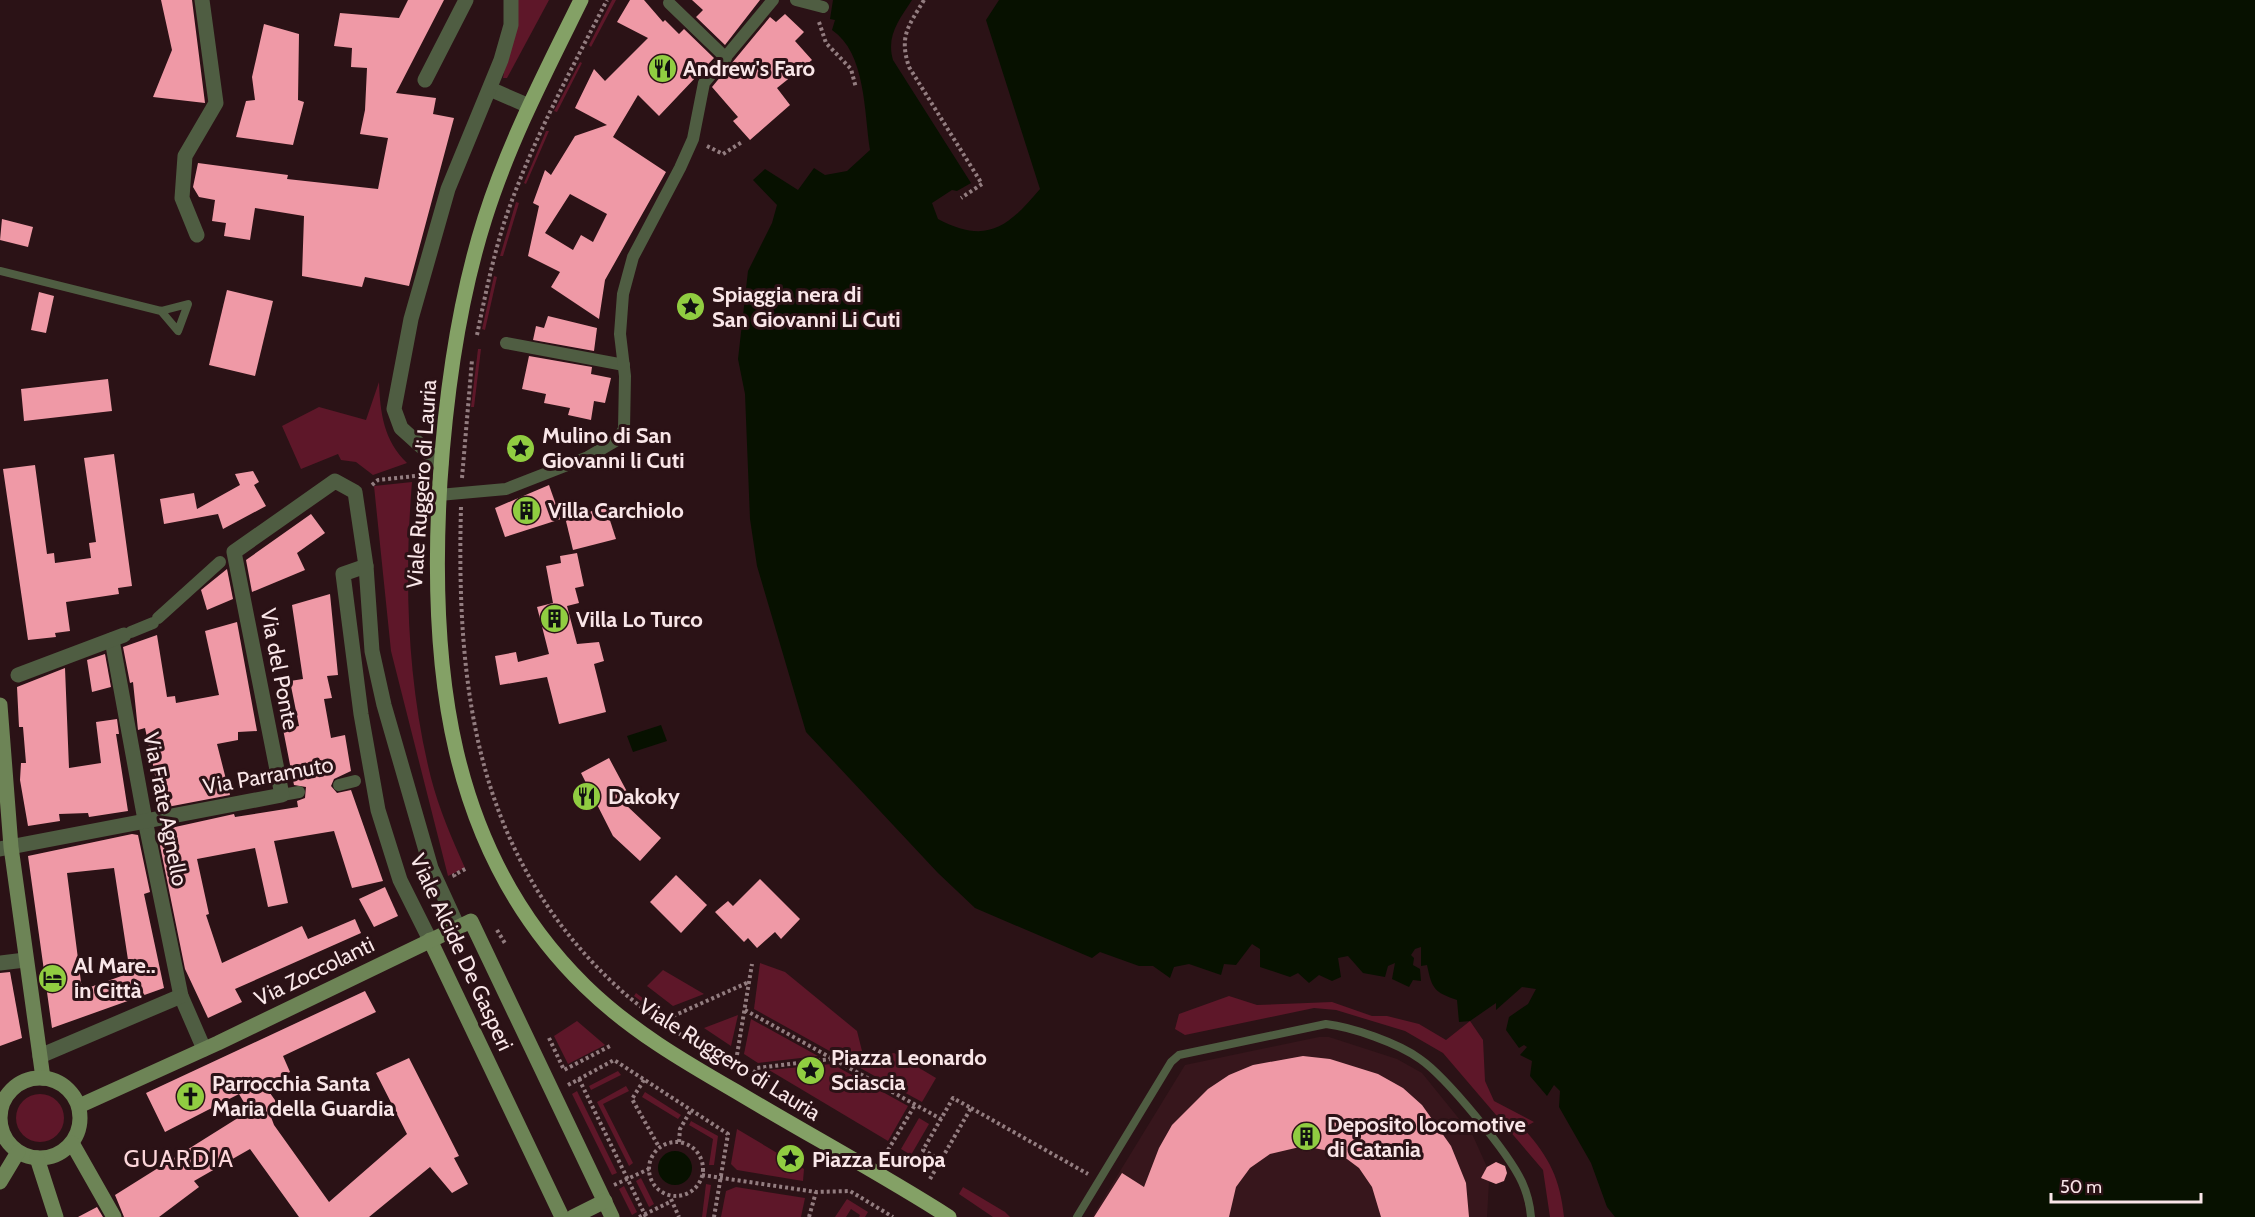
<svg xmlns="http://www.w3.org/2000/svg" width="2255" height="1217" viewBox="0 0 2255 1217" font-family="Cabin,sans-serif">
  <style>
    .built { fill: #37161c }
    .green { fill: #5e1729 }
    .water { fill: #071100 }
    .building { fill: #ef99a6; fill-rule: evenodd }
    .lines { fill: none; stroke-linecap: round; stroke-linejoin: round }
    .path { stroke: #937d80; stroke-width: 4; stroke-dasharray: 3 3; stroke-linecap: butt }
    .service { stroke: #4f5d42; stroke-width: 8 }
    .pedestrian { stroke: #4f5d42; stroke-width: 12 }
    .minor { stroke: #4f5d42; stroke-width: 15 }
    .secondary { stroke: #6d8456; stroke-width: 15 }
    .primary { stroke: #84a166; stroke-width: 15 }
    .labels { text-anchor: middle; stroke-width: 6; stroke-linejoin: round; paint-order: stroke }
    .poi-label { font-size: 22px; font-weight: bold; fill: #f9e6e8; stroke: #2b1216; text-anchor: start }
    .street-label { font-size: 22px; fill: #f9e6e8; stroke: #2b1216 }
    .neighbourhood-label { font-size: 24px; letter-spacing: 1.5px; fill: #fcd6da; stroke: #2b1216 }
  </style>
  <rect width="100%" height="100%" fill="#2b1216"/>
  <path class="built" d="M1319 1037H1329L1397 1059 1422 1073 1473 1136 1487 1167 1485 1174 1489 1182 1487 1217H1092L1185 1065Z"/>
  <g class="green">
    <path d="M517 0H549L507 78H503Z"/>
    <path d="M612 0H616L591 47 589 45Z"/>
    <path d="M580 62 582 63 557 112 554 111Z"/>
    <path d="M546 131H549L526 184 524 183Z"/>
    <path d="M516 202 519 203 503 256H500Z"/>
    <path d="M494 276 497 277 485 330 482 329Z"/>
    <path d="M478 349H481L474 407H471Z"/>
    <path d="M379 382C380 413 384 441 407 463L373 475 356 462 341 460 338 454 301 469 282 426 319 407 366 420Z"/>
    <path d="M412 482C404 580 407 682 431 778 439 809 452 839 465 868L448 876 391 651 374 486Z"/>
    <path d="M760 963 785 972 857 1031 862 1051 835 1054 754 1009Z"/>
    <path d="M663 970 704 994 673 1006 647 986Z"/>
    <path d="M636 993 681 1027 679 1029 634 996Z"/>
    <path d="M1229 996 1257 1005 1332 1002 1372 1016H1387L1419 1024 1446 1040 1470 1021 1483 1040 1485 1081 1494 1101 1534 1122 1523 1128C1549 1157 1560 1178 1564 1217H1550L1543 1170 1443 1053 1405 1031 1336 1010 1314 1008 1185 1035 1175 1029 1179 1014Z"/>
    <path d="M738 1015 731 1046 704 1028Z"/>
    <path d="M751 1019 818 1056 758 1063 744 1054Z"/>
    <path d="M577 1021 605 1045 568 1064 554 1036Z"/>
    <path d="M697 1037 747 1067 745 1069 696 1040Z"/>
    <path d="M894 1053 936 1078 922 1102 851 1063Z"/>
    <path d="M832 1064 908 1106 888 1141 769 1070Z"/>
    <path d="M618 1071 621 1075 591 1090 589 1086Z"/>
    <path d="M626 1086 629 1091 603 1104 633 1163 629 1166 597 1102Z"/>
    <path d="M577 1091 617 1173 612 1175 572 1094Z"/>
    <path d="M645 1092 681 1115 678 1119 642 1097Z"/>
    <circle cx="40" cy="1118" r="24"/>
    <path d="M919 1118 929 1124 911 1155 901 1149Z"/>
    <path d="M691 1121 718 1136 714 1165H709L713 1139 689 1125Z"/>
    <path d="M737 1129 804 1169 803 1181 737 1170 731 1164Z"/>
    <path d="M641 1178 654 1204 649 1207 636 1181Z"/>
    <path d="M706 1184 711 1185 706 1217H702Z"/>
    <path d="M624 1186 637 1212 632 1215 619 1189Z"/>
    <path d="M736 1187 805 1198 801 1217H721L726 1191Z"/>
    <path d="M963 1187 1005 1212 1010 1217H993L959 1194Z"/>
    <path d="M847 1199 868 1212 865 1217H859L860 1215 851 1209 846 1217H835Z"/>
  </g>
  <g class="water">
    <path d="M833 0H912C899 20 886 36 893 60L971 183 957 191 952 190 932 203 938 219C987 245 1008 227 1040 189L986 20 999 0H2255V1217H1615L1607 1207 1591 1163 1559 1107 1560 1091 1554 1085 1547 1096 1530 1076 1532 1061 1520 1055 1527 1047 1524 1045 1519 1048 1506 1030 1509 1017 1528 1004 1536 989 1522 987 1496 1010V1003L1470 1021 1459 1022 1457 1000C1434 992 1432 989 1427 965L1421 966V947L1415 949 1411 955 1414 958 1413 965 1420 969 1421 981 1413 980 1409 987 1392 979 1395 963 1388 966 1385 977 1363 973 1348 956 1338 958 1341 977 1332 981 1319 975 1309 983 1298 973 1290 977 1260 967V949L1252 944 1236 965 1224 964 1221 975 1189 964 1174 967 1170 978 1153 966H1139L1100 952 1092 958 975 908 938 873 806 732 757 566 750 519 745 394 738 359 748 271 772 223 777 205 753 180 765 169 798 190 814 168 825 175 847 171 870 150C864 112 866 53 832 30L835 20 830 19Z"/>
    <path d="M661 725 667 741 633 752 627 736Z"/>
    <circle cx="675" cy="1168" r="17"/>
  </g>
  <g class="building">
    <path d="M161 0H192L205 103 153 97 172 50Z"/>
    <path d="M408 0H444L396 93 436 98 433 114 454 118 409 286 365 277 362 287 302 276 304 216 255 208 250 240 224 236 226 223 212 221 215 200 199 197 193 187 198 163 288 175 287 179 378 189 388 138 360 134 365 110 367 68 351 67 352 48 334 46 340 13 399 18Z"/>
    <path d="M630 0H644L663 22 665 20 679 34 684 29 714 58 659 116 638 95 613 137 666 172 605 280 599 319 551 287 560 272 528 256 539 206 533 203 545 170 551 175 575 136 607 125 575 108 594 69 605 81 648 38 617 22ZM570 194 607 214 593 242 581 235 573 250 545 233Z"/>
    <path d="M692 0H760L725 45 696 17 703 10Z"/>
    <path d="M785 14 804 32 795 41 812 60 777 88 790 105 750 140 733 121 738 117 712 87 770 17 776 22Z"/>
    <path d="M264 24 299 34 298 100 304 102 293 145 236 137 246 101 255 100 252 77Z"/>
    <path d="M2 219 33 227 28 247 0 240Z"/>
    <path d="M227 290 273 301 255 376 209 365Z"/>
    <path d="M39 292 54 296 46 333 31 330Z"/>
    <path d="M548 316 597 328 594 351 533 340 536 326 544 328Z"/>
    <path d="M529 356 592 367 591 374 611 378 605 403 594 401 591 420 568 415 570 408 544 403 546 394 522 389Z"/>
    <path d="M108 379 112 411 24 421 21 389Z"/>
    <path d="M114 454 132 586 118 588 119 594 66 602 70 631 55 633 56 637 28 640 3 469 35 465 47 554 54 553 55 563 91 558 89 543 96 542 84 458Z"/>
    <path d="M253 471 259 482 254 485 266 506 223 529 218 514 164 524 160 499 194 493 197 509 240 485 235 474Z"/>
    <path d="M549 485 561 519 505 537 495 508Z"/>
    <path d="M606 508 616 539 573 550 565 517Z"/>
    <path d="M311 514 325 533 297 553 305 570 252 592 246 560Z"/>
    <path d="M577 553 584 586 575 588 579 603 567 606 577 644 599 642 604 661 594 664 606 712 559 724 547 677 500 685 495 656 516 652 518 662 549 654 537 607 553 603 546 566 561 563 560 556Z"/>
    <path d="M227 569 233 599 207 610 201 590Z"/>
    <path d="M330 594 338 675 327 676 332 698 324 699 331 738 345 735 351 771 334 779 331 786 337 793 351 790 383 881 352 888 334 831 274 841 288 903 268 907 255 848 197 859 209 914 206 915 222 963 302 926 308 939 355 919 361 933 235 989 242 1002 208 1018 185 969 157 831 234 814 235 817 298 807 297 801 305 798 306 787 294 785 283 729 299 726 290 681 303 679 292 605Z"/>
    <path d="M237 622 257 731 238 732V740L217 744 230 795 162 808 145 728 138 730 133 682 130 683 123 647 157 635 167 697 175 696 176 703 219 695 205 631Z"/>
    <path d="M105 654 111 687 92 692 87 660Z"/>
    <path d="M65 668 69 768 101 763 96 722 117 719 119 734H116L128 811 89 817 88 813 59 814 60 821 28 826 20 780 21 763H26L23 727H19L17 687Z"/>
    <path d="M609 758 632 801 626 805 661 838 640 861 613 836 581 773Z"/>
    <path d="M132 834 138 835 150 892 144 894 164 988 52 1028 28 856ZM114 868 130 973 82 990 67 873Z"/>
    <path d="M676 875 707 905 681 933 650 902Z"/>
    <path d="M760 879 800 919 781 939 775 932 757 948 748 938 744 942 715 912 728 901 733 906Z"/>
    <path d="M385 887 398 916 374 927 359 899Z"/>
    <path d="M10 972 22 1038 0 1046V973Z"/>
    <path d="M365 991 376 1012 283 1056 290 1072 265 1086 282 1110 271 1117 274 1125 329 1202 407 1134 376 1073 409 1058 459 1156 454 1158 468 1184 452 1193 430 1167 369 1217H299L250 1149 194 1181 199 1187 159 1217H124L115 1195 249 1111 239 1094 165 1132 146 1093Z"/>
    <path d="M1303 1056 1330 1059 1378 1074 1403 1088 1422 1105 1451 1146 1466 1183 1469 1217H1381L1372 1187 1359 1168 1339 1153 1304 1146 1270 1154 1250 1168 1236 1187 1229 1217H1094L1122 1173 1144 1187 1159 1148 1172 1125 1208 1089 1229 1075 1253 1065Z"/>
    <path d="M1496 1162 1505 1166 1507 1173 1504 1181 1496 1184 1481 1178 1487 1167Z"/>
    <path d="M97 1207 103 1217H78Z"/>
  </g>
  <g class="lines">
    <g class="path">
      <path d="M924 0C908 27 899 36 909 67L982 184 961 198"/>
      <path d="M819 22 826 43 851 69 856 88"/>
      <path d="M707 146 723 154 742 142"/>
      <path d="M477 335C485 296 493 257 505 220 531 143 570 72 607 0"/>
      <path d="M462 478 472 360"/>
      <path d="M372 485 378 480 415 476"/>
      <path d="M461 507C456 693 477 862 624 993 653 1018 686 1038 717 1058"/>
      <path d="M455 877 454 875 467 868"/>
      <path d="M497 930 506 945"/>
      <path d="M745 1010 941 1119"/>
      <path d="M673 1016 749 982"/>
      <path d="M549 1038 564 1070 612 1045"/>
      <path d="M737 1055 752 964"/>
      <path d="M751 1078 757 1068 831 1059"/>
      <path d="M579 1079 646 1217"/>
      <path d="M644 1080 632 1099 659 1147"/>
      <path d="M568 1085 614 1060 728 1134 714 1217"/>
      <path d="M971 1108 1088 1174"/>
      <path d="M679 1142 680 1129 691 1110"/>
      <circle cx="676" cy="1169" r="27"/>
      <path d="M888 1150 915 1105"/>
      <path d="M702 1175 816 1192 850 1191 893 1217"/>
      <path d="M930 1179 971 1108 953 1098 923 1150 941 1160"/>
      <path d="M614 1185 649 1169"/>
      <path d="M671 1199 679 1217"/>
      <path d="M639 1217 670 1202"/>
      <path d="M809 1217 816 1192"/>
    </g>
    <g class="service">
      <path d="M0 271 161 311 188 304 178 331 161 311"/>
      <path d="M1077 1217 1171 1062 1179 1055 1326 1024C1352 1027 1398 1043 1420 1059 1446 1077 1508 1152 1522 1182 1527 1193 1530 1205 1531 1217"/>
    </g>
    <g class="pedestrian">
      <path d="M796 0 823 7"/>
      <path d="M669 3 726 58"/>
      <path d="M506 343 624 365"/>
      <path d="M439 495 506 489 588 457 617 440 624 429 625 376 620 334 623 294 633 257 680 168 693 139 704 83 773 0"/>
      <path d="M158 618 220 562"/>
      <path d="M131 632 153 623"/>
      <path d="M339 785 355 781"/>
      <path d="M282 795 299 792"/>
    </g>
    <g class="minor">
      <path d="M425 80 466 0"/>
      <path d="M490 89 529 106"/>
      <path d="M197 235 182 198 185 156 216 103 202 0"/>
      <path d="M441 464 401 428 394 409 411 319 448 189 501 60 511 25V0"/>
      <path d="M366 566 343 574 361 714 378 810 400 880 430 940"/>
      <path d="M112 640 145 820 181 996 204 1049"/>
      <path d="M18 675 124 635"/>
      <path d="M0 849 282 795 234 552 335 481 355 492 366 566 372 651 384 705 431 868 458 927"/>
      <path d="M0 963 25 960"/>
      <path d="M40 1056 181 996"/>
    </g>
    <g class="secondary">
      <path d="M0 705 11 847 43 1078"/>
      <path d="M430 940 562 1217"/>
      <circle cx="40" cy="1118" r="40"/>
      <path d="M79 1106 218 1043 471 921 612 1217"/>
      <path d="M72 1143 114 1217"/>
      <path d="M37 1158 56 1217"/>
      <path d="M0 1182 18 1152"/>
      <path d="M573 1217 605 1201"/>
    </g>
    <path class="primary" d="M581 0C546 71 509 142 485 218 458 303 446 392 440 481 429 664 446 850 585 986 630 1030 683 1061 737 1092 807 1134 880 1173 949 1217"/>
  </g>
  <defs>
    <symbol id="restaurant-disc" viewBox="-11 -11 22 22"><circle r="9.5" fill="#90cd41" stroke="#2b1216"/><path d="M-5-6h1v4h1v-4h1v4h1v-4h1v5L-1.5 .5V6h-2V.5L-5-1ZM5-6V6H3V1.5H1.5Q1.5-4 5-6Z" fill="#111"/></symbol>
    <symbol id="sight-disc" viewBox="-11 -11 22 22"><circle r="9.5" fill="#90cd41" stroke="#2b1216"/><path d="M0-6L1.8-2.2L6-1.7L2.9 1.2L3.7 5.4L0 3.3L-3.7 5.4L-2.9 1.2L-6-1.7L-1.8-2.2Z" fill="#111"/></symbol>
    <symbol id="building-disc" viewBox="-11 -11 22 22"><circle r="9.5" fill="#90cd41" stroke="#2b1216"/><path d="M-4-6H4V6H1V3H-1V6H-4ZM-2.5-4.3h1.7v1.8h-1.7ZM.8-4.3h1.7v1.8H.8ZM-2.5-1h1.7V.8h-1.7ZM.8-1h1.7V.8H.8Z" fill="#111"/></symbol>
    <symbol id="hotel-disc" viewBox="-11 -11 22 22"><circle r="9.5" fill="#90cd41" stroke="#2b1216"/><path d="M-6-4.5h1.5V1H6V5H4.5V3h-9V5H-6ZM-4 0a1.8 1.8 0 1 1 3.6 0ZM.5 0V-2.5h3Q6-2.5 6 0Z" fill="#111"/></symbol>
    <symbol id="church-disc" viewBox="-11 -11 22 22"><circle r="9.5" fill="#90cd41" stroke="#2b1216"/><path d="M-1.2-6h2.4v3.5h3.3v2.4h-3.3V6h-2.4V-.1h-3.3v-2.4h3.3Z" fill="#111"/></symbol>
  </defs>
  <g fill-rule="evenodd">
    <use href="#restaurant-disc" x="646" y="52" width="33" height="33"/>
    <use href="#sight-disc" x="674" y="290" width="33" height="33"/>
    <use href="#sight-disc" x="504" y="432" width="33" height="33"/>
    <use href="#building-disc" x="510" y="494" width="33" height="33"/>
    <use href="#building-disc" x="538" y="602" width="33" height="33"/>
    <use href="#restaurant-disc" x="570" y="780" width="33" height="33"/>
    <use href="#hotel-disc" x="36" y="962" width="33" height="33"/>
    <use href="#sight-disc" x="794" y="1054" width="33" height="33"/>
    <use href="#church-disc" x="174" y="1080" width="33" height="33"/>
    <use href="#building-disc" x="1290" y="1120" width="33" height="33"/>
    <use href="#sight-disc" x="774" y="1142" width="33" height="33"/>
  </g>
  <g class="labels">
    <g class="poi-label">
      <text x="683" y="76">Andrew's Faro</text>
      <text x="712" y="302">Spiaggia nera di<tspan x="712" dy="25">San Giovanni Li Cuti</tspan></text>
      <text x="542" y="443">Mulino di San<tspan x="542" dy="25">Giovanni li Cuti</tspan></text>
      <text x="548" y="518">Villa Carchiolo</text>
      <text x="576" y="627">Villa Lo Turco</text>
      <text x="608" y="804">Dakoky</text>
      <text x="74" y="973">Al Mare..<tspan x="74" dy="25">in Città</tspan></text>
      <text x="831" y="1065">Piazza Leonardo<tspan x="831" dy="25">Sciascia</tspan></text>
      <text x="212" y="1091">Parrocchia Santa<tspan x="212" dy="25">Maria della Guardia</tspan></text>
      <text x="1327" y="1132">Deposito locomotive<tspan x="1327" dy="25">di Catania</tspan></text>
      <text x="812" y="1167">Piazza Europa</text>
    </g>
    <g class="street-label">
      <text transform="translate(421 484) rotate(-86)" y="8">Viale Ruggero di Lauria</text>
      <text transform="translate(280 669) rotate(79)" y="8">Via del Ponte</text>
      <text transform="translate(268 775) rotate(-10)" y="8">Via Parramuto</text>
      <text transform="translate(166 809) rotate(79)" y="8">Via Frate Agnello</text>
      <text transform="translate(462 952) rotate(65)" y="8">Viale Alcide De Gasperi</text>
      <text transform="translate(314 971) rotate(-26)" y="8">Via Zoccolanti</text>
      <text transform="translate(730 1059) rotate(32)" y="8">Viale Ruggero di Lauria</text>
    </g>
    <g class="neighbourhood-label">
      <text x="179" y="1167">GUARDIA</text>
    </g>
  </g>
  <path d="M2051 1193v9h150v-9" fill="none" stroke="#f9e6e8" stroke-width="3"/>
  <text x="2060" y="1193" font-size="18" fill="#f9e6e8" stroke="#2b1216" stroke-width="4.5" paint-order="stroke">50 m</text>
</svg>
